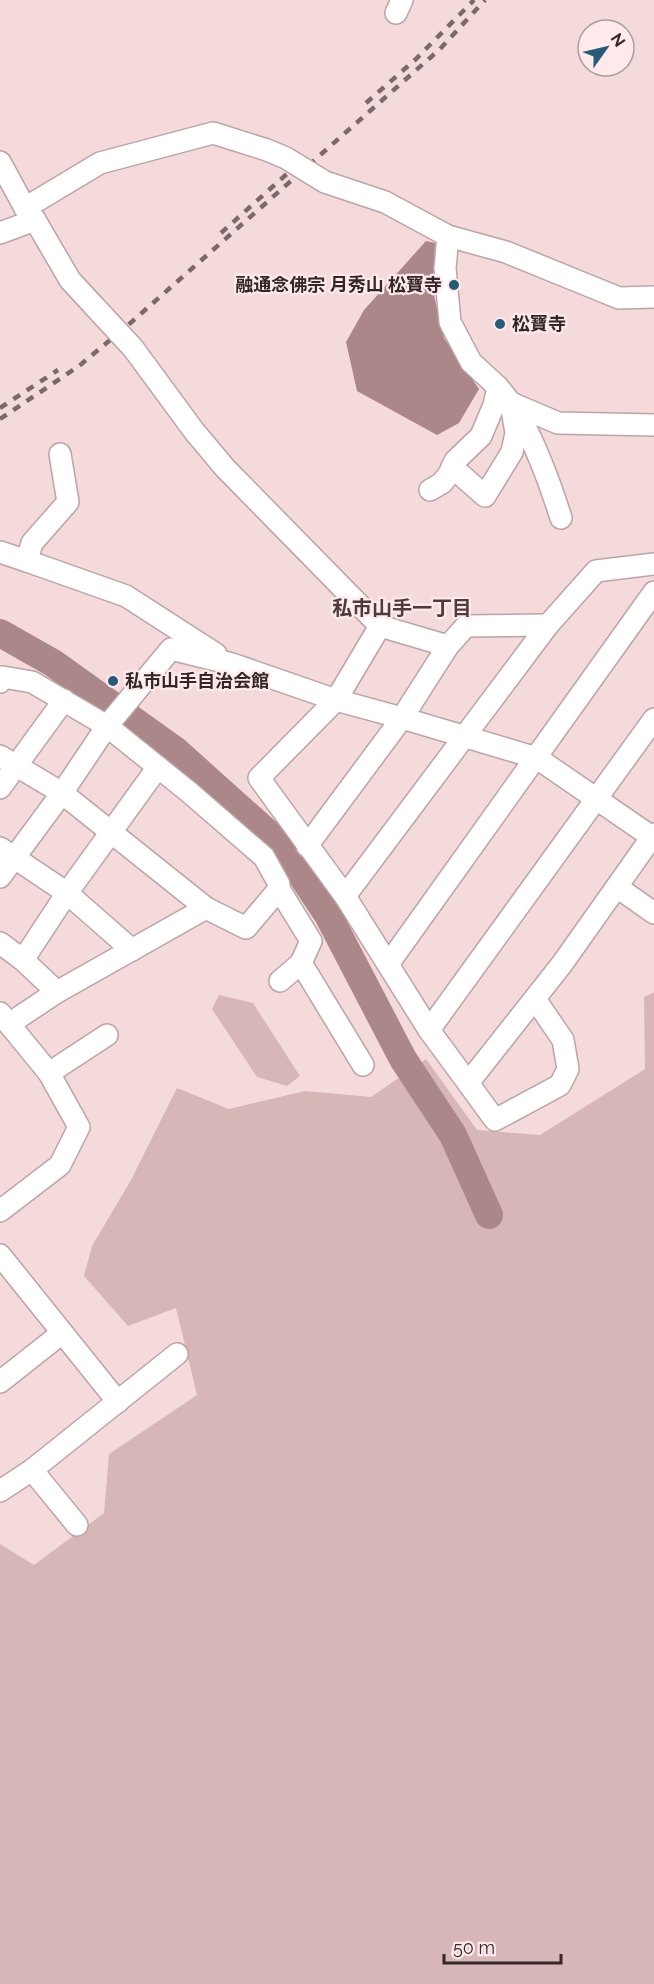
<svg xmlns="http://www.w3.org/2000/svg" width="654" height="1984" viewBox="0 0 654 1984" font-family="Raleway,'Noto Sans JP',sans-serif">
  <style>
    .green { fill: #d7b6b8 }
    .water { fill: #ab8789 }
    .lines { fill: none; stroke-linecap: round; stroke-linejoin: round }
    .river { stroke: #ab8789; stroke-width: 28 }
    .minor-casing { stroke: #bda3a5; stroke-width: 24 }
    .minor { stroke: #fff; stroke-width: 21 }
    .rail { stroke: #79696a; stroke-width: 4.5; stroke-dasharray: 8 8; stroke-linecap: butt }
    .minor-bridge-casing { stroke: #bda3a5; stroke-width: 24; stroke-linecap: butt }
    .minor-bridge { stroke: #fff; stroke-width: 21 }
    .poi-dot { fill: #265c77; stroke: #ffe9ea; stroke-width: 2 }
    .labels { text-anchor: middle; stroke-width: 4.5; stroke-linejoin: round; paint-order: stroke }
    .poi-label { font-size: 18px; font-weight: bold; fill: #322829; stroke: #ffe9ea; text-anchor: start }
    .neighbourhood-label { font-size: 20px; font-weight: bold; fill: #4f3b3c; stroke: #ffe9ea }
  </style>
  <rect width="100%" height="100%" fill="#f5dadc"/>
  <g class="green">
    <path d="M654 992V1984H0V1544L34 1565 104 1513 109 1454 197 1395 176 1308 128 1326 84 1276 92 1246 131 1180 177 1088 229 1109 305 1091 371 1097 426 1059 477 1130 540 1135 645 1069 644 997Z"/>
    <path d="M219 995 253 1003 300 1076 287 1086 257 1077 212 1009Z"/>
  </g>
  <path class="water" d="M426 241 435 243 433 291 444 338 479 389 459 423 437 435 357 391 346 342 364 310Z"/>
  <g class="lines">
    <path class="river" d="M0 633 53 663 176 751 282 846 328 915 403 1059 453 1135 489 1215"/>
    <defs>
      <g id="minor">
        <path d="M396 13 402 0"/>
        <path d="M0 162 25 208 35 220 70 280 94 306"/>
        <path d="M325 182 385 202 448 236 506 252 619 298 654 297"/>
        <path d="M25 208 100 163 213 133 267 150 286 158"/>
        <path d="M0 233 35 220"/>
        <path d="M448 236 445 268 450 322 471 362 498 387 511 403 558 423 654 425"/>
        <path d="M133 348 194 431 225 468 380 626 448 646 466 626 548 625"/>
        <path d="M516 410C536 444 549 480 561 518"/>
        <path d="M452 467 485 496 512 452 516 433 511 403"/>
        <path d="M430 490 442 483 449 474 455 461 481 436 494 405 498 387"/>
        <path d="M0 552 27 561 32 543 68 502 60 454"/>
        <path d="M27 561 126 596 216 654"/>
        <path d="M0 682 3 677 32 682 107 726 189 792 264 857 279 884V889"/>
        <path d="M0 756 62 793 206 908 57 992 9 1024 0 1013"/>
        <path d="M0 788 64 700"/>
        <path d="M652 837 537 758 402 718 336 700 259 778 345 896 429 1030 468 1083 562 964 654 834"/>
        <path d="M307 846 402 718 448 646"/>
        <path d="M0 848 67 893 132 950"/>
        <path d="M0 877 62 793 107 726 171 649 232 664 336 700 380 626"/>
        <path d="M617 887 654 913"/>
        <path d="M345 896 548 625 596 571 654 564"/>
        <path d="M206 908 246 928 279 889 311 941 301 963 363 1065"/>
        <path d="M0 943 23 960 57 992"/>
        <path d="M23 960 67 893 158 767"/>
        <path d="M389 963 654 592"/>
        <path d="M280 981 301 963"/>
        <path d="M429 1030 654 719"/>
        <path d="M49 1073 107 1035"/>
        <path d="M468 1083 495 1120 560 1085 568 1069 563 1040 535 999"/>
        <path d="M0 1211 60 1165 79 1127 49 1073 9 1024"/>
        <path d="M0 1255 118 1402"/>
        <path d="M0 1382 62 1333"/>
        <path d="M32 1470 77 1525"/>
        <path d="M0 1491 32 1470 177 1354"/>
      </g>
    </defs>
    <use href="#minor" class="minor-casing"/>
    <use href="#minor" class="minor"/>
    <g class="rail">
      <path d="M366 103 416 59 474 0"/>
      <path d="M221 233 299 163"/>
      <path d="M0 408 58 370"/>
      <path d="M0 419 79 366 127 326 440 49 485 0"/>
    </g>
    <defs>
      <g id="minor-bridge">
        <path d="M286 158 325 182"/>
        <path d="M94 306 133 348"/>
      </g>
    </defs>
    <use href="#minor-bridge" class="minor-bridge-casing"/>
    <use href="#minor-bridge" class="minor-bridge"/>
  </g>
  <g class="poi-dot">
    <circle cx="454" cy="285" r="6"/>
    <circle cx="500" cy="324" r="6"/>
    <circle cx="113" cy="681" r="6"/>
  </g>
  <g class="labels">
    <g class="poi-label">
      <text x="442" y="291" text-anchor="end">融通念佛宗 月秀山 松寶寺</text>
      <text x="512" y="330">松寶寺</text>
      <text x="125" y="687">私市山手自治会館</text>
    </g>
    <g class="neighbourhood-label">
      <text x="402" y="615">私市山手一丁目</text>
    </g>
  </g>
  <g transform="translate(606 48) rotate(56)"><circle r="28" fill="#ffe9ea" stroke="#ad9c9d" stroke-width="1.5"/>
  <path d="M0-4.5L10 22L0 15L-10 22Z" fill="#265c77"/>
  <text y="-9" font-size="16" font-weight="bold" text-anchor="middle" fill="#322829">N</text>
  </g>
  <path d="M444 1954v9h117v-9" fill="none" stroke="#322829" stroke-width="3"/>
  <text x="453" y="1954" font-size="18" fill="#322829" stroke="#ffe9ea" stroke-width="4.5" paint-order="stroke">50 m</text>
</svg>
